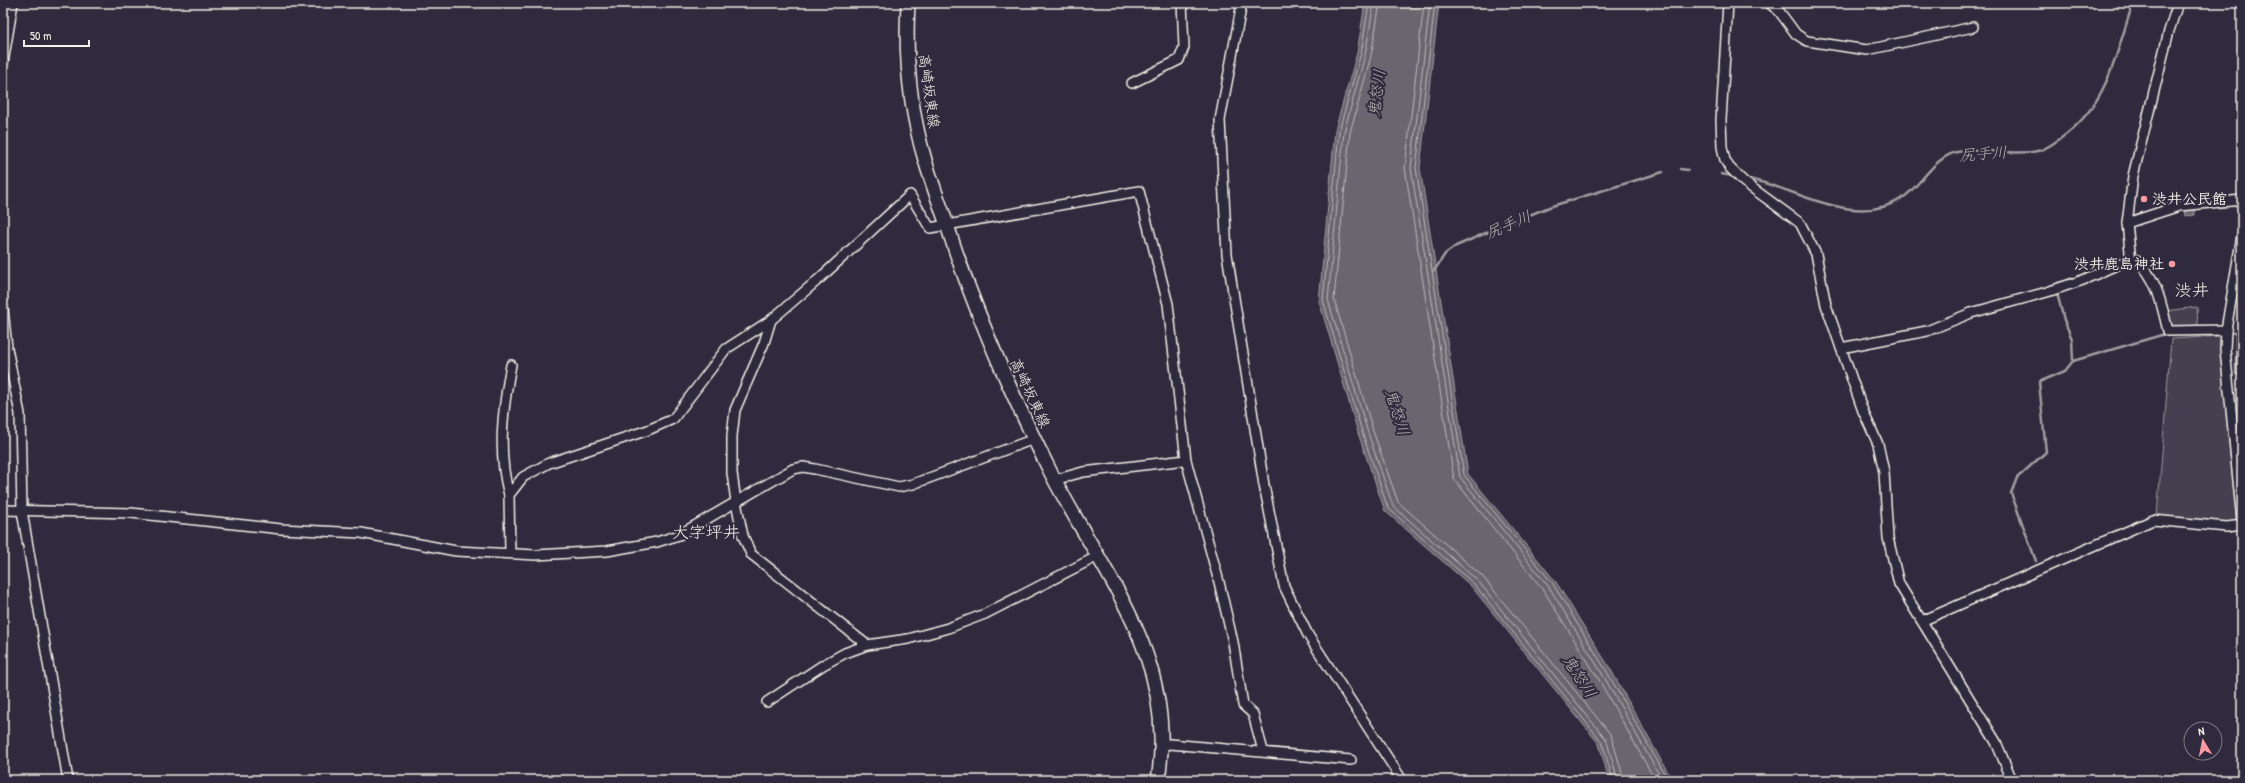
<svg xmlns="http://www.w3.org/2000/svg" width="2245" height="783" viewBox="0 0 2245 783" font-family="'Patrick Hand','Klee One',sans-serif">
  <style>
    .green { fill: #454050; stroke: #9c989c }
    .water { fill: #6a6670; stroke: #a19ea0 }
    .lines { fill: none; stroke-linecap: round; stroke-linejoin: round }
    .shore { stroke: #bdb9b8; stroke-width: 1 }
    .stream { stroke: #a19ea0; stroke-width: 2.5 }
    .minor-casing { stroke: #f4f1e8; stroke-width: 12 }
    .secondary-casing { stroke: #f4f1e8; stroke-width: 16 }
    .minor { stroke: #2f2a3d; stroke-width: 9 }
    .secondary { stroke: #2f2a3d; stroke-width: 13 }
    .poi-dot { fill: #ff9aa2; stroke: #2f2a3d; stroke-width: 1.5 }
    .labels { text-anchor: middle; stroke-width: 4; stroke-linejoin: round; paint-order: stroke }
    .street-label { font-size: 15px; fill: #f4f1e8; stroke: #2f2a3d }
    .poi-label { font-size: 15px; font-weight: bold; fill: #f4f1e8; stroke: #2f2a3d; text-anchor: start }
    .water-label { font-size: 16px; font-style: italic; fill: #b6b2b2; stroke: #2f2a3d }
    .quarter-label { font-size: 17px; fill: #f4f1e8; stroke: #2f2a3d }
  </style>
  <rect width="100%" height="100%" fill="#2f2a3d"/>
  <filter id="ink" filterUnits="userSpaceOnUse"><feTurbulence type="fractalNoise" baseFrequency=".025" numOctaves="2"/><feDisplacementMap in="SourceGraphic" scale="8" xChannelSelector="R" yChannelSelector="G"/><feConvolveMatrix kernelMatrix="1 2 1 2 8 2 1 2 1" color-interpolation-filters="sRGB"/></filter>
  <g filter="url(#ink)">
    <g class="green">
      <path d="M2197 307 2198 328H2172L2165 311Z"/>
      <path d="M2221 336 2220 349 2237 523 2226 524 2157 516 2171 339Z"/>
    </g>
    <g class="water">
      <path d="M1365 3H1439L1420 168 1468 474 1556 582 1611 670 1672 780H1609L1599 744 1471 586 1385 511 1359 436 1319 301 1335 130 1357 53Z"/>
      <path d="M2195 206V215L2185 216 2184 207Z"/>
    </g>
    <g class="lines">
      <g class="shore">
        <path d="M1369 3 1361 53 1339 131 1323 300 1363 435 1388 508 1474 584 1602 742 1613 780"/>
        <path d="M1374 3 1365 55 1344 132 1328 300 1368 433 1393 506 1478 581 1606 739 1618 780"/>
        <path d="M1380 3 1371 56 1350 133 1334 299 1373 431 1398 502 1483 577 1611 735 1624 780"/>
        <path d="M1424 3 1405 168 1454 479 1544 591 1598 678 1655 780"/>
        <path d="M1430 3 1411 168 1460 477 1549 587 1603 675 1662 780"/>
        <path d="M1435 3 1416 168 1464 475 1553 584 1607 672 1668 780"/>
      </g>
      <g class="stream">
        <path d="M1680 169 1688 170"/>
        <path d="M1721 174 1733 176"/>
        <path d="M1744 178C1794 186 1855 231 1904 197 1922 184 1934 157 1957 152 1984 147 2015 157 2042 150 2106 116 2112 66 2133 3"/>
        <path d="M1434 271 1445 254 1456 246 1509 223 1552 206 1663 172"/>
        <path d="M2233 333H2236V374L2242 375"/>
        <path d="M2073 361 2165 334"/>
        <path d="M2036 561 2011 493 2017 478 2046 452 2039 382 2065 371 2073 361 2072 339 2064 320 2057 293 2059 292"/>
      </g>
      <defs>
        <g id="minor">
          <path d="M1242 3 1220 120 1227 254 1264 485 1284 586 1308 635 1402 780"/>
          <path d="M1728 3 1721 120 1722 147 1725 160 1729 167 1744 182 1800 223 1816 254 1826 305 1863 411 1878 444 1884 472 1888 538 1899 584 1996 742 2012 780"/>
          <path d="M1769 3 1779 11 1796 34 1807 41 1867 50 1973 27"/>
          <path d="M3 63 13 3"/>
          <path d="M1132 83 1179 60 1184 47 1182 3"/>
          <path d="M2127 223 2179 206 2242 200"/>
          <path d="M2242 235 2226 330 2225 349 2242 521"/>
          <path d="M2131 261 2127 223 2133 176 2169 31 2178 3"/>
          <path d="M3 308 7 348 20 414 22 511 68 780"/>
          <path d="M1841 348 1927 331 1971 313 2047 292 2083 280 2121 263 2137 260C2158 280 2161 303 2168 331L2226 330"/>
          <path d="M1186 460 1219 582 1233 642 1243 705 1253 714 1263 751"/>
          <path d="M509 495C497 452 503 408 511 365"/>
          <path d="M3 510 131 513 281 529 361 533 456 551 536 555 607 551 657 542 679 535 793 469 803 467 815 469 899 487 913 484 1034 439"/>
          <path d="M510 553 509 495 523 477 549 463 648 430 673 419 726 349 771 320"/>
          <path d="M1922 621 2153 520 2227 527 2242 525"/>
          <path d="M867 645 751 554 743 536 736 502 732 473V436L735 410 764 343 771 320 819 279 910 195 930 228 1139 191 1168 304 1186 460 1083 472 1054 480"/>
          <path d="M767 702 823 665 845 653 867 645 908 639 948 628 985 614 1098 556"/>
          <path d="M1162 745 1170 744 1351 760"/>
        </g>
        <path id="secondary" d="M908 3C905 55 910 110 925 160 932 184 941 207 949 231 976 315 1011 394 1051 473 1103 575 1178 657 1158 780"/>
      </defs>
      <use href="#minor" class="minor-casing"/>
      <use href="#secondary" class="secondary-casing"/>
      <use href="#minor" class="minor"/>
      <use href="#secondary" class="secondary"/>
    </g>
  </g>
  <g class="poi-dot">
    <circle cx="2144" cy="199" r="4"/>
    <circle cx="2172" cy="264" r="4"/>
  </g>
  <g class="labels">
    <g class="street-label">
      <text transform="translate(929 91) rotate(82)" y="5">高崎坂東線</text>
      <text transform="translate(1030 393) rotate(65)" y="5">高崎坂東線</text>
    </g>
    <g class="poi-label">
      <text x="2152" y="204">渋井公民館</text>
      <text x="2164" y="269" text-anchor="end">渋井鹿島神社</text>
    </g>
    <g class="water-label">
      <text transform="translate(1376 93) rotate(-83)" y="6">鬼怒川</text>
      <text transform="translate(1983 153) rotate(-4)" y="6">尻手川</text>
      <text transform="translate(1508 224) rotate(-23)" y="6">尻手川</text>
      <text transform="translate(1398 412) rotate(73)" y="6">鬼怒川</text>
      <text transform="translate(1580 676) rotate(57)" y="6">鬼怒川</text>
    </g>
    <g class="quarter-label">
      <text x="2192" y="296">渋井</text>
      <text x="706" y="538">大字坪井</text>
    </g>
  </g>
  <rect width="2245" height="783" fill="none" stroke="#2f2a3d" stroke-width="16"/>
  <rect x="8" y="8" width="2229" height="767" fill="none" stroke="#f4f1e8" stroke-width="1.5" filter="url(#ink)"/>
  <g transform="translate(2203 741) rotate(350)"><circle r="19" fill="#2f2a3d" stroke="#7e7a81"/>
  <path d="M0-3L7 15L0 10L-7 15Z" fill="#ff9aa2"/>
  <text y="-6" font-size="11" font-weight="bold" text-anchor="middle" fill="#f4f1e8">N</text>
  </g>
  <path d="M24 40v6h65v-6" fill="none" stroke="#f4f1e8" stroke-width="2"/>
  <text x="30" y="40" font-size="12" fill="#f4f1e8" stroke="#2f2a3d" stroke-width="3" paint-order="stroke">50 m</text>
</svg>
